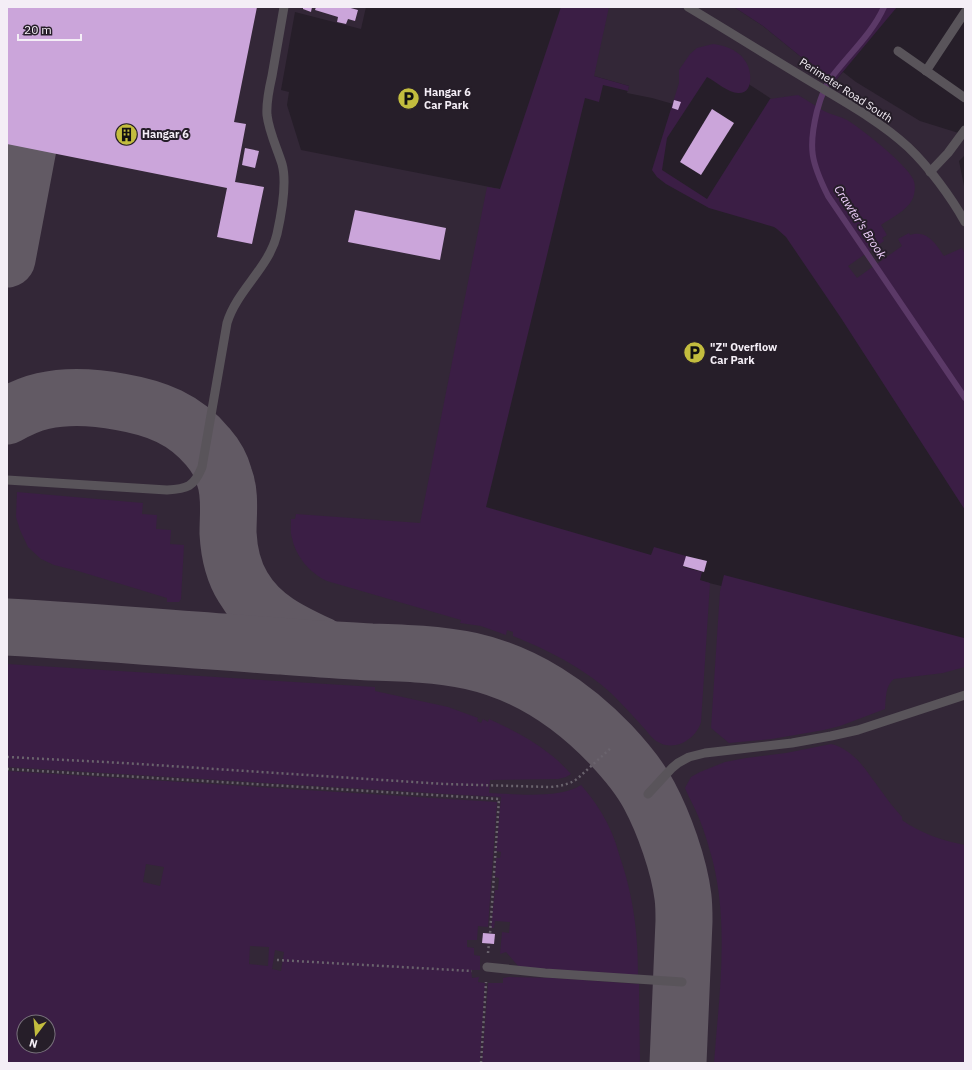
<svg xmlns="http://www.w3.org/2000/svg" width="972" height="1070" viewBox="0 0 972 1070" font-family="'IBM Plex Sans',sans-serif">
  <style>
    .built { fill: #332737; fill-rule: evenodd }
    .green { fill: #3b1e45; fill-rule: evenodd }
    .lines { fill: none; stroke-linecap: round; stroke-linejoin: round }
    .stream { stroke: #5b3967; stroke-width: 6 }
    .taxiway { stroke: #625a64; stroke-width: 57 }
    .building { fill: #cba5da }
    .path { stroke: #6a636d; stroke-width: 2.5; stroke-dasharray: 2 3; stroke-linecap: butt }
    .lane { stroke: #59545a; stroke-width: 9 }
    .labels { text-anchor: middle; stroke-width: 4; stroke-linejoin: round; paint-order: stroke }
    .street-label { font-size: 11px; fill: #f4eef6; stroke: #261e29 }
    .poi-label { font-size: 11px; font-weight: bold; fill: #f4eef6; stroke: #261e29; text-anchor: start }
    .water-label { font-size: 12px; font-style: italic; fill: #f2d2ff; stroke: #261e29 }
  </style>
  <rect width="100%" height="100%" fill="#261e29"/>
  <g class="built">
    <path d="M7 7H366L361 29 295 12 281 90 289 92 287 105 301 150 500 189 479 505 620 561 965 646V1063H7ZM24 1022H48V1046H24Z"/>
    <path d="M600 7H734L763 26 811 65 836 80 843 72 856 82 920 121 965 135V155L959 161 964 186 965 188V271L948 256 924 257 909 407 770 98 750 85 713 44 679 99 673 104 652 98 627 93 629 86 587 74Z"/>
  </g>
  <g class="green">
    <path d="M561 7H609L594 76 629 86 628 91 603 85 599 102 585 98 486 507 651 555 654 547 686 556 683 567 702 572 700 580 710 583 701 722C696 739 675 752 658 742 652 739 648 732 643 727 633 716 623 705 612 694 584 668 548 650 513 636V632L507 630 506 635 481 626 460 623 461 620 327 581C310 573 296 557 292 538 290 532 291 526 291 519H295L296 514 420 523 487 187 500 189Z"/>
    <path d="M734 7H897L836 80 811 65 763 26Z"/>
    <path d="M713 44C722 45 732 48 739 54 743 57 746 62 748 66 752 76 752 94 738 93 729 93 716 82 707 77L667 138 662 170 707 199 770 99 798 95C807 100 815 106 824 111 831 115 840 116 847 120 862 129 906 164 913 179 916 185 915 194 912 200 906 211 891 218 881 225L887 235 882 238 884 241 848 266 857 278 902 246 898 239 909 233 910 235C927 229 936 244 944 256L962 248 965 254V510L841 318 786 237 777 229 774 227 709 208 666 184 657 177 652 170 679 83V70L690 54 697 48Z"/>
    <path d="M17 492 143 503 142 514 157 515 156 529 171 530 170 544 184 545 181 599 179 602H167V598L78 571 54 565 41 559 28 547 20 530 16 517Z"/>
    <path d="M724 575 964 638 965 635V667L943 673 894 679C885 686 886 698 885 709L840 726 824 730 772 739 729 743 711 728 720 591Z"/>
    <path d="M7 664 375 687V691L448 707 478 718 477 721 481 723 483 719 488 722 489 719C511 729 532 740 551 755 558 760 564 767 571 774L566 777 558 779 490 780 489 793C515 794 560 799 581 785 588 793 595 802 601 812 609 825 615 839 619 854 633 895 638 931 638 975L519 967 506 952 500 954 502 932 509 933 510 922 495 921 494 928H491L495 890H498L499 878 495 877 496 858H500L501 852 496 851 501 797 447 794 7 767Z"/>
    <path d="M831 744C856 750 868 774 882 792 888 801 895 809 902 817V820C920 833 943 841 965 845V1063H714C719 997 729 928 713 862 709 847 705 833 699 818 695 808 689 798 685 788L691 777 700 772 725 762 746 758 786 753Z"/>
    <path d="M7 771 497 802 488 927 478 926 477 940H467V947L474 948V955L480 956V970H471L472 978 479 977 478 982 485 983 480 1063H7ZM146 864 164 867 160 886 143 882ZM250 946 269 947 268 966 249 964ZM275 950 284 952 281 971 272 969ZM24 1022H48V1046H24Z"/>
    <path d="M509 977 554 978 639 984 640 1063H482L488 983H503V978Z"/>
  </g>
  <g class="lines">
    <path class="stream" d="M884 7C872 34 849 54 831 78 824 87 820 100 817 111 808 148 811 162 828 196L965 398"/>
    <g class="taxiway">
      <path d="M7 259 28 148"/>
      <path d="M7 416C19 409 30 404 43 401 69 395 95 397 121 402 156 408 185 419 208 447 215 455 221 465 224 476 231 494 228 513 228 533 229 552 233 571 243 587 261 618 292 632 322 646"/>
      <path d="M7 627C98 632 189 640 280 646 311 649 341 650 371 652 405 653 438 654 471 661 525 673 573 705 611 745 625 760 639 776 649 795 664 823 679 865 683 897 684 905 684 913 684 921L678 1063"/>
    </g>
  </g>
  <g class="building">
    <path d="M7 7H257L234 122 246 124 235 182 264 187 252 244 217 237 227 188 7 144Z"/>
    <path d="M303 7H312L311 12 303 9Z"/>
    <path d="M316 7H347L358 10 355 21 348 19 346 24 337 22 338 17 315 10Z"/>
    <path d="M674 100 681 102 678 110 672 108Z"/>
    <path d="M712 109 734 123 701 175 680 162Z"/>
    <path d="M245 148 259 151 255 168 242 165Z"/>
    <path d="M355 210 446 228 440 260 348 242Z"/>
    <path d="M686 556 707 561 704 572 683 566Z"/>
    <path d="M483 933 495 934 494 944 482 943Z"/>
  </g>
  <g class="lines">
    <g class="path">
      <path d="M7 757 124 763 444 784 550 787C560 786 568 785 577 779L612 747"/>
      <path d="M7 769 499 799 490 934"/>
      <path d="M488 953 489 943"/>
      <path d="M277 960 472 971"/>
      <path d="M481 1063 486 982"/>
    </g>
    <g class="lane">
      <path d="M688 7C730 32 771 58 813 83 845 102 881 122 908 147 929 167 951 197 965 222"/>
      <path d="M898 51 965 98"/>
      <path d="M926 71 965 12"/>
      <path d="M930 172 948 153 965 130"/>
      <path d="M7 480 167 490C187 489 194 487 202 467L227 323C237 290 269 268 277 234 281 216 287 182 282 164 277 148 269 132 267 115 266 102 269 89 272 76 276 53 280 30 284 7"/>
      <path d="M648 794 672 768 678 763 689 757 705 753 792 743 831 736 858 730 965 695"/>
      <path d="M487 967 545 973 682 982"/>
    </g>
  </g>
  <defs>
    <symbol id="parking-disc" viewBox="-11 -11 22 22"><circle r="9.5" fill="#c3bd3e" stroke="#261e29"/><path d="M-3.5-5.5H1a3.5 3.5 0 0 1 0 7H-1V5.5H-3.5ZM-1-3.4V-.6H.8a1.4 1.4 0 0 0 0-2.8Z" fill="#111"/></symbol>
    <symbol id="building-disc" viewBox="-11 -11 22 22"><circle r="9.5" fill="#c3bd3e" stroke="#261e29"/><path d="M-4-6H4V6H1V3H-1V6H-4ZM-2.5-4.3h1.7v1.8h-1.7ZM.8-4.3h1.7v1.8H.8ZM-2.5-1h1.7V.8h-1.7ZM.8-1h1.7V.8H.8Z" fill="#111"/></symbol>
  </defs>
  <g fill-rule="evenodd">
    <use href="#parking-disc" x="396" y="86" width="25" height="25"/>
    <use href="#building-disc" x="114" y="122" width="25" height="25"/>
    <use href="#parking-disc" x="682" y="340" width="25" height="25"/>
  </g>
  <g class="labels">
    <g class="street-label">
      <text transform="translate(846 90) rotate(33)" y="4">Perimeter Road South</text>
    </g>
    <g class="poi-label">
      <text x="424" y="96">Hangar 6<tspan x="424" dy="13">Car Park</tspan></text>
      <text x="142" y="138">Hangar 6</text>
      <text x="710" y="351">"Z" Overflow<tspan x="710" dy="13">Car Park</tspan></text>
    </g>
    <g class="water-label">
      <text transform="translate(860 222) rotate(57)" y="4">Crawter's Brook</text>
    </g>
  </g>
  <rect width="972" height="1070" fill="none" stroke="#f4eef6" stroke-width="16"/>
  <g transform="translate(36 1034) rotate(196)"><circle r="19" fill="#261e29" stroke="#78717b"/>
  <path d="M0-3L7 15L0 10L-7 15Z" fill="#c3bd3e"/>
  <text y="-6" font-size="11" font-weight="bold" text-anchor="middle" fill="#f4eef6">N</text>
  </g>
  <path d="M18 34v6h63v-6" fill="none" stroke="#f4eef6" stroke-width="2"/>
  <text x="24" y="34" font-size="12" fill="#f4eef6" stroke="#261e29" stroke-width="3" paint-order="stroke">20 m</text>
</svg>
